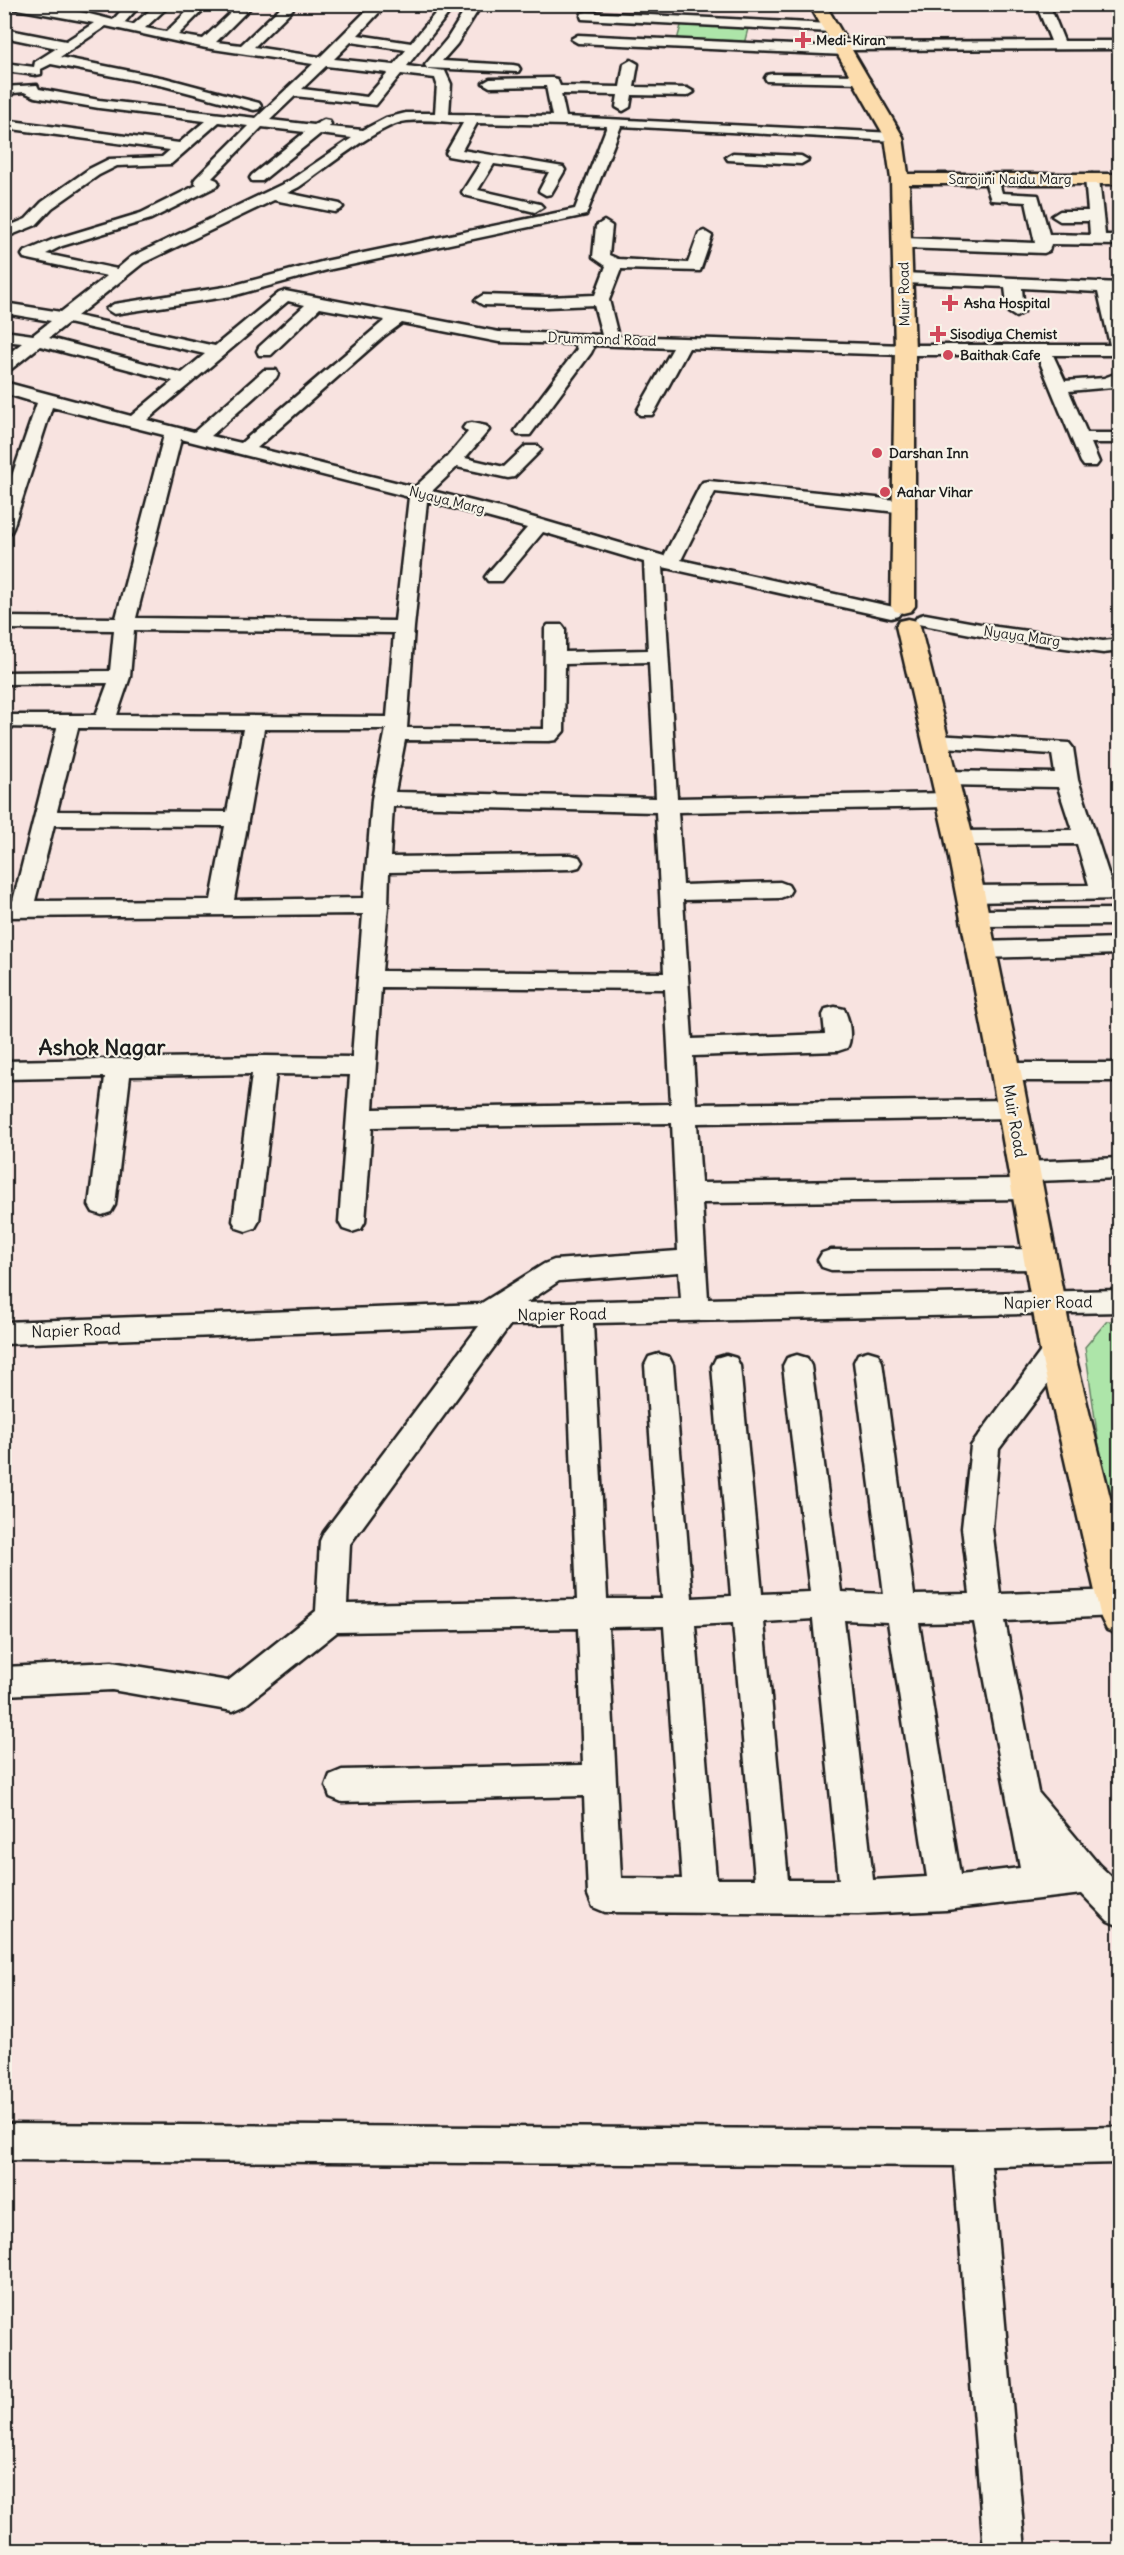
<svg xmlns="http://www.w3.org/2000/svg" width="1124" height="2555" viewBox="0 0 1124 2555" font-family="Delius,sans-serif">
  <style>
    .green { fill: #ade5a9; stroke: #648062; stroke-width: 1.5 }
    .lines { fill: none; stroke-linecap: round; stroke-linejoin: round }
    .minor-casing { stroke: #1c1c1c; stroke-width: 5 }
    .major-casing { stroke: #1c1c1c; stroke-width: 5 }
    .minor { fill: #f7f3e8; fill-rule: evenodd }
    .major { fill: #fcdcac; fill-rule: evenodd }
    .poi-dot { fill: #d1495b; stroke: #f7f3e8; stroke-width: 2 }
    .labels { text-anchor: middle; stroke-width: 4.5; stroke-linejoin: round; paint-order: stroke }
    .far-poi-label { font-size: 14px; font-weight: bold; fill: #1c1c1c; stroke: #f7f3e8; text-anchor: start }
    .far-street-label { font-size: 14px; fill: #1c1c1c; stroke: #f7f3e8 }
    .street-label { font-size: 16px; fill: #1c1c1c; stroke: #f7f3e8 }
    .district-label { font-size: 22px; font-weight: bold; fill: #1c1c1c; stroke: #f7f3e8 }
  </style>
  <rect width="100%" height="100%" fill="#f8e3e0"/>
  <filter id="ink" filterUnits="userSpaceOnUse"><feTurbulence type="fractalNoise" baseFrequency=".0167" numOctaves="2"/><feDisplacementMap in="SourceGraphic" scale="12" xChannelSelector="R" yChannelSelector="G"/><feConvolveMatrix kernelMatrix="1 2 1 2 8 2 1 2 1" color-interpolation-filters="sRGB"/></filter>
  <g filter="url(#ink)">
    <g class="green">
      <path d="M682 22 749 25 744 44 677 40Z"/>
      <path d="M1107 1321H1119V1513L1108 1512 1085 1347Z"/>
    </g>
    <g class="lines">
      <defs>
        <g id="minor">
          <path d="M5 4C42 4 77 10 113 20L127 4H141L124 23 133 25 157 4H171L145 28 166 32 195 4H209L178 35 203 39 240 4H254L216 42 241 45 284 4H298L254 47 320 57 373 4H387L358 35 411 43 443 4H456L407 66 445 71 451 84 449 114 552 116 546 86 490 87 483 83 490 79 552 78 557 79 560 86 620 87 624 64 631 60 638 64 634 87 687 88 694 92 687 96 632 95 630 107 623 111 616 107 618 95 561 94 566 117 894 133 901 137 894 141 621 126 586 215 327 270 232 296 114 314 106 309 114 304 231 286 325 261 575 209 607 126 477 123 462 150 563 167 565 170 551 194 546 195 539 191 549 172 494 164 478 190 540 204 543 207 535 212 464 195 462 192 481 162 448 156 446 153 463 123C445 122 425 119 407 121 379 124 324 170 299 187L287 193 340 204 343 207 340 210 335 212 274 200 143 263 77 316 215 346 279 293 285 291 499 332 602 335 594 305 547 307 483 305 475 300 483 295 547 297 595 295 606 266 593 257 596 226 604 221 612 226 609 255 618 259 688 263 699 233 704 231 712 236 700 271 621 269 609 300 618 336 905 345H1110L1098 292 1022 288 1024 312 1016 317 1008 312 1005 287 903 283 895 278 903 273 1120 283V293H1114L1120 315V359L1112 355H1053L1065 381 1104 378 1120 372V384L1113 387 1069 391 1087 433H1120V443H1091L1099 462 1096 466H1084L1081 462 1037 355H905L689 348 655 411 652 415H640L637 411 673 348 592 345 593 349 591 353 530 435H518L515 431 577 349 575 344 499 342 402 323 383 337 257 448 415 487 447 457 468 432 463 428 466 424 472 423 486 426 489 430 465 458 504 467 526 446H538L541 450 514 477 508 478 457 467 432 491 504 509 664 556 700 486 703 482 709 481 906 501 913 503 915 507 913 511 906 513 715 492 681 560 898 608 901 612 898 616 891 618 663 567 677 798 950 793 958 795 961 800 958 805 950 807 678 812 683 885 780 882 788 885 791 890 788 895 780 898 683 900 692 1039 825 1034 823 1015 826 1009 835 1007 844 1009C849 1019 853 1038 847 1048L838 1051 693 1056 696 1104 1012 1100 1021 1102 1025 1109 1021 1116 1012 1118 697 1123 701 1183 1016 1179 1011 1172 1015 1165 1024 1162 1120 1158V1178L1034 1181 1040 1189 1036 1196 1027 1199 702 1203 708 1299 1120 1290V1312L593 1323 607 1599H662L645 1365 649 1357 659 1354 669 1357 673 1365 692 1598 731 1596 712 1366 716 1358 726 1355 736 1358 740 1366 762 1594 810 1592 783 1366 787 1358 797 1355 807 1358 811 1366 841 1592 884 1594 854 1362 858 1354 868 1351 878 1354 882 1362 914 1595 970 1594 962 1528 971 1446 1047 1343 1057 1340 1067 1343 1071 1351 1067 1359 999 1449 992 1528 1000 1594 1120 1590V1614L1116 1616 1005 1621 1038 1792 1099 1865 1120 1885V1926L1108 1921 1082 1894 946 1910 858 1914 605 1912 593 1907 588 1895 584 1796 342 1802 330 1797 326 1786 330 1775 342 1770 583 1765 578 1628 337 1632 244 1706 233 1711 112 1690 4 1695V1667L112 1662 228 1681 316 1611 320 1541 324 1532 479 1326 4 1344V1322L480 1304 544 1264 554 1260 678 1251 672 1123 372 1127 365 1222 361 1229 352 1232 343 1229 339 1222 350 1075 276 1074 259 1221 255 1228 246 1231 237 1228 233 1221 252 1074 130 1076 115 1205 111 1212 102 1215 93 1212 89 1205 105 1077 4 1079V1061L265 1056 352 1057 363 914 4 917V901H13L57 728 4 727V715H96L108 683 4 684V672L110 671 114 630 4 629V617L116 618 164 435 52 407 13 528 11 532 4 533V499L37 403 4 393V382L131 416 173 381 40 346 10 370 4 371V357L22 343 4 341V331L33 335 51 321 4 313V303L61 312 107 276 24 258 22 255 24 252 52 240 141 213 197 185 194 181 196 178 248 126 219 122 171 164 117 166 99 175 52 208 36 225 4 238V228L26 219 42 202 89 169 109 159 162 157 170 150 4 128V120L179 143 205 121 99 108 35 97 24 92 14 93 4 100V87L37 85 39 89 99 100 256 118 313 64 206 48 106 26 60 57 165 78 259 103 261 106 259 109 254 110 164 86 51 64 41 69V74L36 75 4 71V63L34 67 35 62 57 48 4 37V29L66 41 94 23 11 8ZM351 42 406 50 394 65 334 59ZM326 66 388 73 367 97 302 89ZM401 74 435 78 437 84 435 113H406L386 118 363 130 329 127 331 124 329 121 324 120 314 125 270 120 295 96 376 105ZM262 127 305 132 252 175 250 178 252 181H262L320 134 352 138 289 181 131 257 117 269 46 254 62 246 151 219 217 186 219 183 217 180 212 178ZM288 301 305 305 259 347 257 351 259 355H271L320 308 385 320 241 443 211 436 276 378 278 374 276 370H264L194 432 147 420ZM68 323 205 354 182 373 49 338ZM181 439 409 497 395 621 136 618ZM427 501 527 528 488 573 485 577 488 581H502L543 532 644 562 648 650 565 652V629L562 625H548L545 629 544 729 407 728 414 627ZM134 630 394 633 387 717 117 715 130 677ZM649 662 656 798 395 792 405 740 549 741 556 740 564 731 565 664ZM78 728 243 729 227 812 57 811ZM264 729H386L372 799 364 898 234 900ZM393 806 656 812 664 973 382 971 388 906 389 872 571 869 579 867 582 862 579 857 571 855 390 857ZM54 825 225 826 211 900 35 901ZM381 987 665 989 671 1104 373 1109ZM679 1272 681 1299 526 1303 559 1281ZM566 1324 577 1600 347 1604 350 1544 510 1325ZM813 1619 839 1880H788L764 1622ZM844 1620 888 1622 927 1877 873 1880ZM974 1622 1020 1868 960 1875 919 1623ZM733 1623 755 1879H716L695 1625ZM664 1626 682 1879 621 1878 608 1627Z"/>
          <path d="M469 4H482L457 44 442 61 513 65 518 66 520 69 518 72 427 68 425 65 447 39Z"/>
          <path d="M1036 4H1049L1064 41H1120V49L852 50 851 54 846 55 578 43 571 39 578 35 837 47 838 43 843 42 1051 41Z"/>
          <path d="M587 12 831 24 838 28 831 32 582 19 581 16 582 13Z"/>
          <path d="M772 74 862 75 869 79 862 83 767 81 765 78 767 75Z"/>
          <path d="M733 153 801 156 808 160 801 164 728 160 726 157Z"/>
          <path d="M1092 174 1099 178 1105 235H1120V245L1051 244 1049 251 1044 253 903 248 895 243 903 238 1035 243 1026 202 991 200 984 179 991 175 998 179 1002 193 1038 195 1049 234 1090 235 1089 221H1060L1052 216 1060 211H1088L1085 178Z"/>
          <path d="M925 614 997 627 1103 641 1120 639V651L1103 653 997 639 918 624 915 620 918 616Z"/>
          <path d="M935 735 1069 743 1073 748 1078 780 1112 885H1120V899L969 902 961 899 958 894 961 889 969 886 1089 885 1077 844 959 845 951 843 948 838 951 833 959 831 1072 830 1058 787 945 785 937 783 934 778 937 773 945 771 1055 773 1052 754 928 746 924 741 928 736Z"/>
          <path d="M1120 909V925L975 926 967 923 964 918 967 913 975 910Z"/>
          <path d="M1120 938V954L981 958 973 956 969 950 973 944 981 942Z"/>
          <path d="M1006 1063H1120V1081H1006L997 1078 994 1072 997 1066Z"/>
          <path d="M1040 1249 1049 1252 1053 1259 1049 1266 1040 1269 831 1270 822 1267 818 1260 822 1253 831 1250Z"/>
          <path d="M4 2124 971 2130 1120 2127V2163L991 2166 1025 2550H984L954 2166 4 2160Z"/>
        </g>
        <g id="major">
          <path d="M809 4H825L903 137 908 174H1120V184H909L915 350V606L911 611 903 613 895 611 891 606 895 350 891 179 885 137Z"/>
          <path d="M908 619 917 621 920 626 973 838 1021 1072 1074 1351 1120 1538V1635L1107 1630 1101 1618 1040 1351 991 1072 945 838 896 626 899 621Z"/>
        </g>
      </defs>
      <use href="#minor" class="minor-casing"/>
      <use href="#major" class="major-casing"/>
      <use href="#minor" class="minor"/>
      <use href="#major" class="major"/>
    </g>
  </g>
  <g class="poi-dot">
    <path d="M800 31h6v6h6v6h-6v6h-6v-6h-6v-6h6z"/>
    <path d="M947 294h6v6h6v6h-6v6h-6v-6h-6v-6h6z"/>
    <path d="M935 325h6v6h6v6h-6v6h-6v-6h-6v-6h6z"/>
    <circle cx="948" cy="355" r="6"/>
    <circle cx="877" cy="453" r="6"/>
    <circle cx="885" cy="492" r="6"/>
  </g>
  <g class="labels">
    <g class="far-poi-label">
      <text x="816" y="45">Medi-Kiran</text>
      <text x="964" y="308">Asha Hospital</text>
      <text x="950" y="339">Sisodiya Chemist</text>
      <text x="960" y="360">Baithak Cafe</text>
      <text x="889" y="458">Darshan Inn</text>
      <text x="897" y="497">Aahar Vihar</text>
    </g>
    <g class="far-street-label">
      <text x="1010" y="184">Sarojini Naidu Marg</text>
      <text transform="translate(904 294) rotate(-91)" y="5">Muir Road</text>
      <text transform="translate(602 339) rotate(2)" y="5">Drummond Road</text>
      <text transform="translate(447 500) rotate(14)" y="5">Nyaya Marg</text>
      <text transform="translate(1022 636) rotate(8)" y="5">Nyaya Marg</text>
    </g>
    <g class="street-label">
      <text transform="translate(1015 1121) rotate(80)" y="6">Muir Road</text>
      <text transform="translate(1048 1302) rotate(-1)" y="6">Napier Road</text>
      <text transform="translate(562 1314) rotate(-1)" y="6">Napier Road</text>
      <text transform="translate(76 1330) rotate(-2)" y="6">Napier Road</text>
    </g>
    <g class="district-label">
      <text x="102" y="1055">Ashok Nagar</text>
    </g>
  </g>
  <rect width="1124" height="2555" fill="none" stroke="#f7f3e8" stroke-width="24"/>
  <rect x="12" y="12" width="1100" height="2531" fill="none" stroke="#1c1c1c" stroke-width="2" filter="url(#ink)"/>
</svg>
